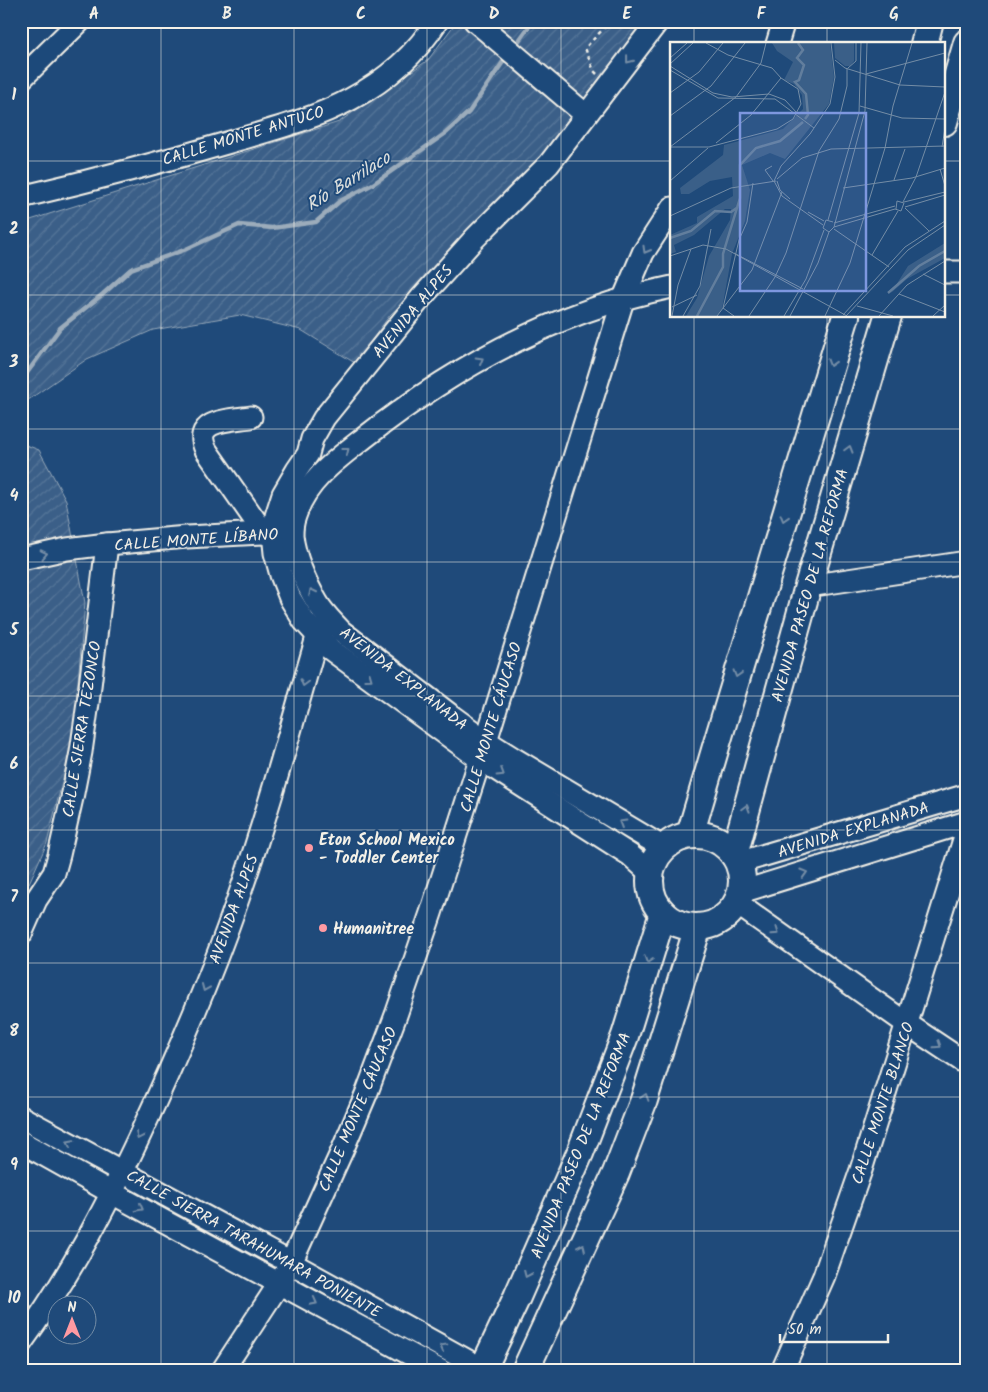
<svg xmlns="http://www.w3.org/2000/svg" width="988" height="1392" viewBox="0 0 988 1392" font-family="Kalam,sans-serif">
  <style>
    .garden { fill: url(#garden-furrows); stroke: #97a8b8 }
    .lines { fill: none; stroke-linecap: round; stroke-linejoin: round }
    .stream { stroke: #9cacbb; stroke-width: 4.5 }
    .minor-casing { stroke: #f4f1e8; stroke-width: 25 }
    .major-casing { stroke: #f4f1e8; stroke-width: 30 }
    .path { stroke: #f4f1e8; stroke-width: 2.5; stroke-dasharray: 4 4; stroke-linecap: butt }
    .minor { stroke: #1f4a7a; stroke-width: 21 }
    .major { stroke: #1f4a7a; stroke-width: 26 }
    .oneway { stroke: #748da6 }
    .grid { fill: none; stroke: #f4f1e8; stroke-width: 1; stroke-opacity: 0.55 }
    .poi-dot { fill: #ff9aa2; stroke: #1f4a7a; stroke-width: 2 }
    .labels { text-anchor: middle; stroke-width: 4; stroke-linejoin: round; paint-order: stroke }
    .street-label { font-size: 16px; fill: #f4f1e8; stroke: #1f4a7a }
    .poi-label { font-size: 16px; font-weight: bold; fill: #f4f1e8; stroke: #1f4a7a; text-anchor: start }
    .water-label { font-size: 18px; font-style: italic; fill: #dee0dd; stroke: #1f4a7a }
    .inset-river { fill: none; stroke: #627e9d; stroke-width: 2.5 }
    .inset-road { fill: none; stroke: #748da6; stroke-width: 1 }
    .view { fill: #7e97df; fill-opacity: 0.15; stroke: #7e97df; stroke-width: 2.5 }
    .inset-edge { fill: none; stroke: #f4f1e8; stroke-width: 2.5 }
    .neatline { fill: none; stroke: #f4f1e8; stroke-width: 2 }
    .grid-label { font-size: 16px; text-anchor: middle; font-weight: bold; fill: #f4f1e8 }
  </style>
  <defs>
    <pattern id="garden-furrows" width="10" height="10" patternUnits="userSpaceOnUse" patternTransform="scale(1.25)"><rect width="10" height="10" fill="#3a5f88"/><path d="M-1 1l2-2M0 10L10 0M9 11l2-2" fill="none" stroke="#577699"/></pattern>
  </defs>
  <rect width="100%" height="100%" fill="#1f4a7a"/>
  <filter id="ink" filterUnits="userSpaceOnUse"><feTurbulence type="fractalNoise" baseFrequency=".02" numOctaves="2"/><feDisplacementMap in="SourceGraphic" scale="10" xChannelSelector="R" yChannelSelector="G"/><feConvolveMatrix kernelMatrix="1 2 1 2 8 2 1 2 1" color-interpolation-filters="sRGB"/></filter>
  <g filter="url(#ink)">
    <g class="garden">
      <path d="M457 21H653L542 159 444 263 390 315 355 363 301 330 240 315 153 330 87 359 21 405V223L339 122 428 60Z"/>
      <path d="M21 443 39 450 66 500 85 603 73 738 47 843 21 901Z"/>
    </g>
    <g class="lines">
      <g class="stream">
        <path d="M515 46 533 21"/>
        <path d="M21 381 60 328 103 294 131 269 184 250 239 225 272 228 316 222 340 201 373 184 446 133 469 112 507 56"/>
      </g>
      <defs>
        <g id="minor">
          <path d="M475 21 586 115"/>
          <path d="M777 44 784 21"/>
          <path d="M21 79 80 21"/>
          <path d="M21 197C94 180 166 161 237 140 275 129 316 118 351 99 385 81 416 54 437 21"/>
          <path d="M944 272H967"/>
          <path d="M251 417C231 420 191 419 206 450L264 533"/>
          <path d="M21 559 67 549 107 544 187 537 264 533H287"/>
          <path d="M808 586 967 562"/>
          <path d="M664 848 513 758 486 741 453 717 341 631C333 622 323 613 317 602 306 584 294 556 292 535 292 529 293 521 295 516 305 482 338 458 364 438 454 367 559 310 672 287"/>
          <path d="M738 863 967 795"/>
          <path d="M650 873 630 855 480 759 330 649 304 621 290 598 281 575 275 553 273 533 276 516 283 494 297 470 308 454 312 439 324 418 421 298 475 238 549 164 658 21"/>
          <path d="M741 892 967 822"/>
          <path d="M736 903 907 1024 967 1064"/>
          <path d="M21 934 36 900 54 873 59 855 72 798 81 752 88 703 107 544"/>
          <path d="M21 1117 291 1263 486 1371"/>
          <path d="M21 1142 112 1193 441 1371"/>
          <path d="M21 1343C69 1278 106 1207 140 1135 176 1058 210 980 238 899 268 813 292 724 317 637L323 628"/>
          <path d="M222 1371 279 1284 291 1263 342 1151 367 1092 396 1015 431 913 486 741 623 300 643 253 672 208"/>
          <path d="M782 1371 824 1276 861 1170 967 830"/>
        </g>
        <g id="major">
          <path d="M924 44 930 21"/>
          <path d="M944 122 967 43"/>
          <path d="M690 835 720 733 846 316"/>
          <circle cx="696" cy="881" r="46"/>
          <path d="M734 855 808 586 888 316"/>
          <path d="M482 1371 517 1297 580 1153 625 1036 663 913"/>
          <path d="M525 1371 616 1173 644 1100 698 927"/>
        </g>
      </defs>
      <use href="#minor" class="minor-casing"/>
      <use href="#major" class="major-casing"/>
      <path class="path" d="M597 74 594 71 585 48 607 25 614 21"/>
      <use href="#minor" class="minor"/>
      <use href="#major" class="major"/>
    </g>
    <defs><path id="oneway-chevron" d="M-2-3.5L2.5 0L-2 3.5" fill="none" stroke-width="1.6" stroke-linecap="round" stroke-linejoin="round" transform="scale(1.25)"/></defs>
    <g class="oneway">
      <use href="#oneway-chevron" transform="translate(629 60) rotate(128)"/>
      <use href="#oneway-chevron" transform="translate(646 250) rotate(120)"/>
      <use href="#oneway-chevron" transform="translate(480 360) rotate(-30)"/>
      <use href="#oneway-chevron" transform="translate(831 363) rotate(107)"/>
      <use href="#oneway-chevron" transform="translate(849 449) rotate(-74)"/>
      <use href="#oneway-chevron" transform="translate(346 451) rotate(-38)"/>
      <use href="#oneway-chevron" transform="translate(784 518) rotate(107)"/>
      <use href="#oneway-chevron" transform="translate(44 554) rotate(-12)"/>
      <use href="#oneway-chevron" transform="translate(312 592) rotate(-117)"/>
      <use href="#oneway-chevron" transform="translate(737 674) rotate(107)"/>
      <use href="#oneway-chevron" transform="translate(369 678) rotate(36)"/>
      <use href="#oneway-chevron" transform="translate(304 683) rotate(106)"/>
      <use href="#oneway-chevron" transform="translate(501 773) rotate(32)"/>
      <use href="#oneway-chevron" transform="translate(746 808) rotate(-74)"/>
      <use href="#oneway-chevron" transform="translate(622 823) rotate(-149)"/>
      <use href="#oneway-chevron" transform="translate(804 873) rotate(-17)"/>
      <use href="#oneway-chevron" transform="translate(776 932) rotate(35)"/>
      <use href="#oneway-chevron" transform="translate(648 960) rotate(108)"/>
      <use href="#oneway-chevron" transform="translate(205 988) rotate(113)"/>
      <use href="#oneway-chevron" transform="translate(938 1045) rotate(33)"/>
      <use href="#oneway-chevron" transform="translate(645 1097) rotate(-72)"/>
      <use href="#oneway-chevron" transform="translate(139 1136) rotate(115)"/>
      <use href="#oneway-chevron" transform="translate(70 1143) rotate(-152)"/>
      <use href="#oneway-chevron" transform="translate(140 1208) rotate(29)"/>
      <use href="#oneway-chevron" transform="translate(582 1247) rotate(-65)"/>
      <use href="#oneway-chevron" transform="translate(527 1274) rotate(114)"/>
      <use href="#oneway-chevron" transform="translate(314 1302) rotate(28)"/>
      <use href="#oneway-chevron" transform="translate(443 1347) rotate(-151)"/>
    </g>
  </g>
  <path class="grid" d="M161 21V1371M294 21V1371M427 21V1371M561 21V1371M694 21V44M827 21V44M21 161H672M944 161H967M21 295H672M944 295H967M694 316V1371M827 316V1371M21 429H967M21 562H967M21 696H967M21 830H967M21 963H967M21 1097H967M21 1231H967"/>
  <g class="poi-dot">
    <circle cx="309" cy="848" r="5"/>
    <circle cx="323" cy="928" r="5"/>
  </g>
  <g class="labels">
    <g class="street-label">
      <text transform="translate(243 135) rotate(-17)" y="6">CALLE MONTE ANTUCO</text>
      <text transform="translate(412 311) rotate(-50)" y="6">AVENIDA ALPES</text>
      <text transform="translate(196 539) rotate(-4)" y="6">CALLE MONTE LÍBANO</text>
      <text transform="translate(809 585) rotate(-74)" y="6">AVENIDA PASEO DE LA REFORMA</text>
      <text transform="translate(404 678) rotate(38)" y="6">AVENIDA EXPLANADA</text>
      <text transform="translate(490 727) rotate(-73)" y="6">CALLE MONTE CÁUCASO</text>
      <text transform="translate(81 729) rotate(-81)" y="6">CALLE SIERRA TEZONCO</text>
      <text transform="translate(853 829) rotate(-17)" y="6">AVENIDA EXPLANADA</text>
      <text transform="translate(233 909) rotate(-70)" y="6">AVENIDA ALPES</text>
      <text transform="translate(882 1103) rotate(-72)" y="6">CALLE MONTE BLANCO</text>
      <text transform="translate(357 1109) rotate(-67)" y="6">CALLE MONTE CÁUCASO</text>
      <text transform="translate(580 1145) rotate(-68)" y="6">AVENIDA PASEO DE LA REFORMA</text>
      <text transform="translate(254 1243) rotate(29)" y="6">CALLE SIERRA TARAHUMARA PONIENTE</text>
    </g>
    <g class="poi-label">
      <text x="319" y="845">Eton School Mexico<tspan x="319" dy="18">- Toddler Center</tspan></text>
      <text x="333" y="934">Humanitree</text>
    </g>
    <g class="water-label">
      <text transform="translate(348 181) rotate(-32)" y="6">Río Barrilaco</text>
    </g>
  </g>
  <g transform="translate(670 42)">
    <rect width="275" height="275" fill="#1f4a7a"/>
    <path d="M275 201V216L237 237 221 251 238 224Z" fill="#3a5f88"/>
    <path d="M102 1H160L164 35 159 62 115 117 100 111 72 123 80 148 75 179 62 212 52 267 47 274H16L27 256 39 214 60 178 61 167H55L24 193 4 203 6 210 0 212V193L27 181V175L63 154 62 135 40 139 19 152H11L10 146 53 113 54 103 113 87 133 67 132 53 124 42 114 38 123 20 107 9ZM164 1H184V19L180 24H175L165 16Z" fill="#3a5f88"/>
    <path class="inset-river" d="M128 1 133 8 127 16 134 23 129 38 125 40 136 52 138 73 135 77M0 196 21 189 45 169 61 170 68 165M218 251 249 224 275 209M27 274 53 225V212L70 156V123L86 106 110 99 133 80"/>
    <path class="inset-road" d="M0 16 17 1M165 18 175 26 230 43 275 45M0 22 23 1M0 24 43 51 62 55 99 52 115 58 127 71M178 26 186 19V1M0 28 48 56 105 57 144 86M196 32 275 11M0 51 29 30 53 1M190 64 232 76 275 77M0 74 41 44 75 1M46 101 81 73 111 36M0 105H39L107 87 123 77 131 62 128 47 111 36 102 26 58 13 36 1M0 105 66 55 91 21 96 1M272 105 275 86M102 124 95 128 103 139M270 127 275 144M107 137 132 116 161 107 275 104M224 138 235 107M0 139 38 106M107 139 110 148 120 157M173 146 242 136 275 126M233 160 246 135 275 50M234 160 275 150M235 165 275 153M235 166 259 189M138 170 154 179M0 174 61 146 106 139M158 178 189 71 191 1M163 180 156 178 153 186 159 190 164 185 195 69 197 1M164 181 225 164M153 183 112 154 104 139 111 124 140 92 160 62 165 35 161 1M164 185 225 167 231 169 234 161 227 159 226 167M164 187 219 225M64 211 133 247M202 213 228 169M0 214 33 203 56 207 177 274M253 232 275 243M229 252 275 270M187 264 223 274M2 265 27 253M173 273 235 205 275 179M2 274 8 243 21 207M13 274 30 244 41 187M47 274 82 228 112 150M64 274 53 266 69 198 77 180 83 141M79 274 105 235 116 211 149 109 169 77 177 44V26M114 274 136 237 154 188M120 274 148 221 159 190M155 274 180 221 215 106 223 64 242 1M176 274 238 208 275 183M209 274 237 243 275 219M263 274 275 263"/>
    <path class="view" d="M70 71H196V249H70Z"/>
    <rect width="275" height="275" class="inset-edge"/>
  </g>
  <rect width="988" height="1392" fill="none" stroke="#1f4a7a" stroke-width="55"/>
  <g transform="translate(72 1320)"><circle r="24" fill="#1f4a7a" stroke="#748da6"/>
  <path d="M0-4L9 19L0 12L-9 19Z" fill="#ff9aa2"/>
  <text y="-8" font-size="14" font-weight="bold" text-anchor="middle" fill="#f4f1e8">N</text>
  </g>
  <path d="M780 1334v8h108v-8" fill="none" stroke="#f4f1e8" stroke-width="2.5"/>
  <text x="788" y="1334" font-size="15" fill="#f4f1e8" stroke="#1f4a7a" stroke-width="4" paint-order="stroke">50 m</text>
  <rect x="28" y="28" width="932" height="1336" class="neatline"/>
  <g class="grid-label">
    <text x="94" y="19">A</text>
    <text x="227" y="19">B</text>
    <text x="361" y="19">C</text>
    <text x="494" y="19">D</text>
    <text x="627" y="19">E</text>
    <text x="761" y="19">F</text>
    <text x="894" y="19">G</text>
    <text x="14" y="100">1</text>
    <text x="14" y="234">2</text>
    <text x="14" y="367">3</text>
    <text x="14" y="501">4</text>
    <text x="14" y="635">5</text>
    <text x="14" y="769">6</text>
    <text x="14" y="902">7</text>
    <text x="14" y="1036">8</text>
    <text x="14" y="1170">9</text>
    <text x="14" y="1303">10</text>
  </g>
</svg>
